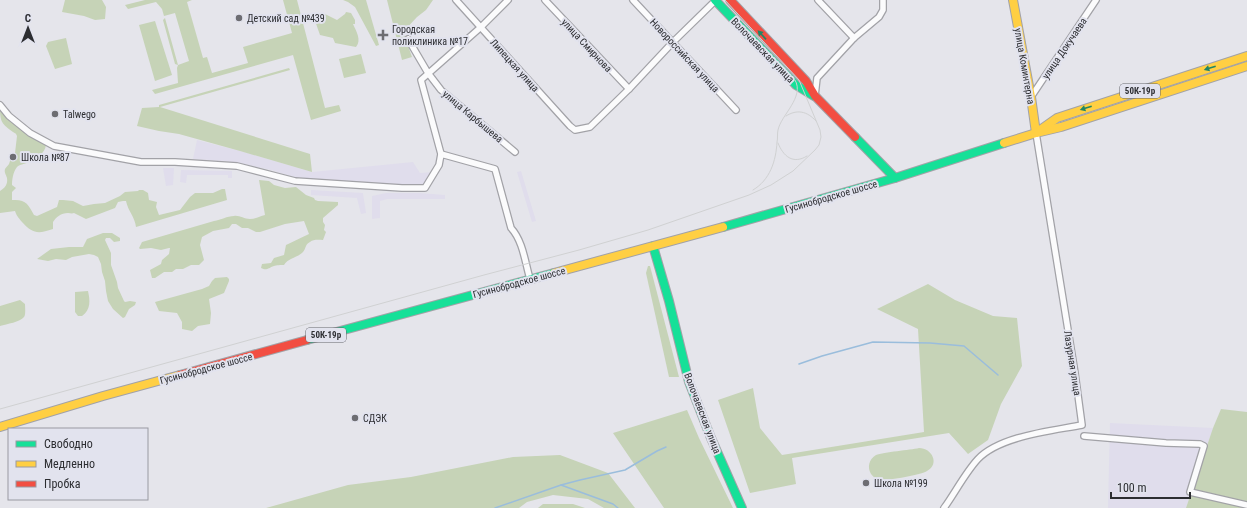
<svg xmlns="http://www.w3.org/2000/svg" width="1247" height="508" viewBox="0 0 1247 508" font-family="'Roboto Condensed',sans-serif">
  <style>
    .industrial { fill: #e0ddec }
    .green { fill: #c6d3b7 }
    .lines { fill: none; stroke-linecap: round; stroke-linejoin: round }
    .stream { stroke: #9abddc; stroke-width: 1.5 }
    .street-casing { stroke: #a2a2a7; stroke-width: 8 }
    .fast-casing { stroke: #a2a2a7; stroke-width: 10 }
    .slow-casing { stroke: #a2a2a7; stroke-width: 10 }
    .jam-casing { stroke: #a2a2a7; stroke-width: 10 }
    .street { stroke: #fbfbfc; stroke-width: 5.5 }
    .fast { stroke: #16e098; stroke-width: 8 }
    .slow { stroke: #ffcf43; stroke-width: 8 }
    .jam { stroke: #f24e42; stroke-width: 8 }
    .tram { stroke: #d0d1d2; stroke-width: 1 }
    .oneway { fill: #218664 }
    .poi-dot { fill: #6d6d72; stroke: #e2e3ee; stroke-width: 1.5 }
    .labels { text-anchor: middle; stroke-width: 4; stroke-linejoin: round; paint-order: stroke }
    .shield { fill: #e2e3ee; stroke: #63646a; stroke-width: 1 }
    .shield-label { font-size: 9px; font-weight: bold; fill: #2c2d31 }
    .poi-label { font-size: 10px; fill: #2c2d31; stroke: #e2e3ee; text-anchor: start }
    .street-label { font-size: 10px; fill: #2c2d31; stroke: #e2e3ee }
  </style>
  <rect width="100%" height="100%" fill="#e5e5eb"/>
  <g class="industrial">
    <path d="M197 140 244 152 312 172 413 162 420 173 433 172 425 185 402 186 304 180 271 170 240 163 224 161 193 159Z"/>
    <path d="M163 168H174L173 185 166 186Z"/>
    <path d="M181 170 232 171V178H228V175H187L186 183 180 182Z"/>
    <path d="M521 171 536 221 532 222 517 172Z"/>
    <path d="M311 190 363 193 366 213 361 214 357 198 311 195Z"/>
    <path d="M386 193H419L445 195V199H387L380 201V218L372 219V196Z"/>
    <path d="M1110 423 1213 428 1186 508H1108Z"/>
  </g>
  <g class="green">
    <path d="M65 0H102L106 7 105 19 95 20 84 16 62 12Z"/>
    <path d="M145 0H192L187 2 203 58 207 57 212 73 248 63 243 47 292 33 283 0H297L325 108 339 105 341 111 311 120 293 55 155 94 152 90 178 83 177 68 178 65 175 64 163 20 165 18 178 65 189 61 175 13 164 16 162 9 156 2 128 9 125 5Z"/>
    <path d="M343 0H366L379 45 376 46 355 7 348 2Z"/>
    <path d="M387 0H433L426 10 417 17 403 32 412 57 402 60Z"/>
    <path d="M346 12 351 13 355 20V24H353C356 31 362 40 356 47L335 43 333 38 320 35 314 18 325 14 337 20 345 14Z"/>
    <path d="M155 21 172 75 155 81 139 25Z"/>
    <path d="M66 38 72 64 55 69 46 46 48 42Z"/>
    <path d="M361 54 366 73 344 78 339 59Z"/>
    <path d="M289 68 290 70 160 107 310 154 312 172 240 151 179 134 159 131 137 126 142 108 159 107V105Z"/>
    <path d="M0 108 46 145C45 153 36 160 29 162 25 164 20 164 17 167 13 172 12 180 12 185L16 188 12 192V200C26 199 28 204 34 215L37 216 57 207 59 200H63L73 201 83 206 94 204 105 203 120 196 125 192 138 191 139 190H143L148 193 149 200 157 202 156 207 159 215 180 210 190 197 195 193H213L222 189H225L227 200 136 227C135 217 128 211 126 201H123L118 202 115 208 86 219 74 213C72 214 70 213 68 213 61 213 56 217 53 222V229C38 234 33 234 22 222 19 218 17 217 15 211L0 213V191C5 188 8 184 7 178 6 174 4 173 5 169 6 167 8 166 9 164 11 159 10 157 15 153L17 136C15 132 17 135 13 132 2 124 0 122 0 108Z"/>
    <path d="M259 180 269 181 274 185 285 188 296 187 306 195 314 198 315 200 318 201 338 202V205L323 218V222L325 225 324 230 326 232 323 240C318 240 314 239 310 242 305 244 306 249 303 252 297 258 288 258 284 265 281 265 276 265 274 266 268 268 267 271 261 268L262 264 271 263 274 258 284 255 286 245C294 241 301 238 309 234L304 221 285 224 260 232H256L248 228H242L236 224H232L229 228 213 231 202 237 200 245 204 260 199 265H191L183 269H176L172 272H164L155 278H152L150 270 161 264 162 260 169 254 170 248H169L161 250 151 248 140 249 139 248 142 242 214 221C221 220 227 216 234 216 239 215 244 219 250 219 256 219 260 216 265 215Z"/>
    <path d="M103 233H112L120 238V241L114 242 110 238H106L105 240 111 253V265L117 282 118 288 124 301 125 302 130 301 136 302 135 305 129 309 125 317 123 318 113 309 108 301 106 291 105 281 102 272 101 264 98 257 94 255 89 254 72 257 66 260 56 259 48 261 37 259 51 249 69 247H83L87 239Z"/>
    <path d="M648 266H650L679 377H669L646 273Z"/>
    <path d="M227 277 229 279V281L224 293 209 299 211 313 210 324 198 326 192 331 182 329V322L177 313 159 311 155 302 202 289 209 286 212 281 215 278Z"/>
    <path d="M928 284 955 300 993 316 1017 318 1022 366 1001 404 988 440 968 454 949 433 792 458 796 484 750 493 718 400 753 388 760 428 782 455 924 432 918 329 877 309Z"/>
    <path d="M88 291C90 300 91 310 82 316H78L75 312V292Z"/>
    <path d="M20 300 25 304C25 307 26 315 24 317 20 322 7 324 0 326V306Z"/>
    <path d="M1221 409 1247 412V508H1186L1213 428Z"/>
    <path d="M687 410 699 438 733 508H664L613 433Z"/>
    <path d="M919 448C932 448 940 464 927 471 922 475 889 480 882 480 877 479 874 478 871 474 867 467 869 459 876 455 884 452 910 450 919 448Z"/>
    <path d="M560 455 608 473 635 508H604L588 499 553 495 527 502 519 508H266L348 485 411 477 513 457Z"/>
    <path d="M543 504H573L585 508H538Z"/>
  </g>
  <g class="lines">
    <g class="stream">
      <path d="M799 364 822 356 873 342 930 343 964 346 998 375"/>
      <path d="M561 485 580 480 625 470 657 451 666 447"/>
      <path d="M495 508 561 485 613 504 618 508"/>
    </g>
    <defs>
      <g id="street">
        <path d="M456 0 570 126 575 130 590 127 629 89 673 42 716 0"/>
        <path d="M545 0 629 89"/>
        <path d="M633 0 736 110"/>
        <path d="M818 0 854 38"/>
        <path d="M408 39 428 73 441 90 515 152"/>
        <path d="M815 96 817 78 854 38 879 17 883 10V0"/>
        <path d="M1031 97 1096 0"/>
        <path d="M0 105 9 116 30 133 54 146 141 162H175L237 166 295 181 402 188H425L439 165 441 154 495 169 511 228C523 241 525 262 530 279"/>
        <path d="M441 154 421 80 481 27 508 0"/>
        <path d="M1084 436 1166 443 1200 444 1204 446 1190 492 1247 505"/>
        <path d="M944 508C955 493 965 473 978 459 1000 436 1051 431 1082 425L1075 373 1036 133"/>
      </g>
      <g id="fast">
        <path d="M715 0 796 85 814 96"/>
        <path d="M855 137 895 178"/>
        <path d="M723 227 895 178 1004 143"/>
        <path d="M653 246 669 301 689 382 711 438 742 508"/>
        <path d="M307 340 554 273"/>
      </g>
      <g id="slow">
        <path d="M1013 0 1031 97 1036 133"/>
        <path d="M1040 130 1057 118 1247 56"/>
        <path d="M1004 143 1036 133 1061 127 1247 66"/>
        <path d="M554 273 723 227"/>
        <path d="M0 427 103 396 180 375"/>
      </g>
      <g id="jam">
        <path d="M730 0 806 81 815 96 855 137"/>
        <path d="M180 375 307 340"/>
      </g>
    </defs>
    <use href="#street" class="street-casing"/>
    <use href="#fast" class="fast-casing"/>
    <use href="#slow" class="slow-casing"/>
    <use href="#jam" class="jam-casing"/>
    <use href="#street" class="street"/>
    <use href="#fast" class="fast"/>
    <use href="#slow" class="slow"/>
    <use href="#jam" class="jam"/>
    <g class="tram">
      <path d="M786 116C797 109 807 111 816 121"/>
      <path d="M778 143C783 156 793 165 807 156"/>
      <path d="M753 190C770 180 776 161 777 142 778 138 777 134 778 130 781 115 805 97 795 80"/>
      <path d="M0 409 484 275 579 250 648 230 749 195 771 185 793 171 815 150 819 145 821 137 820 130 799 80 725 0"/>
    </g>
  </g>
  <defs><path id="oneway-solid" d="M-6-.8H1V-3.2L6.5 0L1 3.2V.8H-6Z"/></defs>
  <g class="oneway">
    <use href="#oneway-solid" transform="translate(762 35) rotate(-133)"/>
    <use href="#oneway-solid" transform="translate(1210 68) rotate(162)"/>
    <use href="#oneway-solid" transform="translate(1086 108) rotate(162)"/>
  </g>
  <g class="poi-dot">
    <circle cx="239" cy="18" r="4"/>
    <path d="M381 29h4v4h4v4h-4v4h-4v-4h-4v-4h4z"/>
    <circle cx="55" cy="114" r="4"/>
    <circle cx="13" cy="157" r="4"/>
    <circle cx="355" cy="418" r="4"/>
    <circle cx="866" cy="483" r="4"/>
  </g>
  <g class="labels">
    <g class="shield">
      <rect x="1120" y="84" width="40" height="14" rx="3"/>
      <rect x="306" y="328" width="40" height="14" rx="3"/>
    </g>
    <g class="shield-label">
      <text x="1140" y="94">50К-19р</text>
      <text x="326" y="338">50К-19р</text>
    </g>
    <g class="poi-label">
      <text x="247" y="22">Детский сад №439</text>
      <text x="392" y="33">Городская<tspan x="392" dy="12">поликлиника №17</tspan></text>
      <text x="63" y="118">Talwego</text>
      <text x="21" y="161">Школа №87</text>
      <text x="363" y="422">СДЭК</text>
      <text x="874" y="487">Школа №199</text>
    </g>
    <g class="street-label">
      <text transform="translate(587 45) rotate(47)" y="4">улица Смирнова</text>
      <text transform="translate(1064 48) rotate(-56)" y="4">улица Докучаева</text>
      <text transform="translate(763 50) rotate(46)" y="4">Волочаевская улица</text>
      <text transform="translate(685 55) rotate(47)" y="4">Новороссийская улица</text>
      <text transform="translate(515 65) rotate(48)" y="4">Липецкая улица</text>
      <text transform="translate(1025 66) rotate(80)" y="4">улица Коминтерна</text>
      <text transform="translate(473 116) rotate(40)" y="4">улица Карбышева</text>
      <text transform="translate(831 196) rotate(-16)" y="4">Гусинобродское шоссе</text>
      <text transform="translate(519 282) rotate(-15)" y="4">Гусинобродское шоссе</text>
      <text transform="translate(1073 363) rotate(81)" y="4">Лазурная улица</text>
      <text transform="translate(206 368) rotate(-15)" y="4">Гусинобродское шоссе</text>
      <text transform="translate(703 413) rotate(69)" y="4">Волочаевская улица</text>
    </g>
  </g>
  <rect x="8" y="428" width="140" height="72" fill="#e2e3ee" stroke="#999aa2"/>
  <rect x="16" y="441" width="20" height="6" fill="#16e098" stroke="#999aa2"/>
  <text x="44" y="448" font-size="12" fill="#2c2d31">Свободно</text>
  <rect x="16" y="461" width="20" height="6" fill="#ffcf43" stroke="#999aa2"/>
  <text x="44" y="468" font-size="12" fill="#2c2d31">Медленно</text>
  <rect x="16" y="481" width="20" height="6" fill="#f24e42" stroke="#999aa2"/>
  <text x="44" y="488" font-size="12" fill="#2c2d31">Пробка</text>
  <g transform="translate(28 28)" stroke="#e2e3ee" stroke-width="3" paint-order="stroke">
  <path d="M0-3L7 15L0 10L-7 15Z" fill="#2c2d31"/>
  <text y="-6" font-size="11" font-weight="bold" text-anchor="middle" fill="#2c2d31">С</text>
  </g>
  <path d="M1111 492v6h79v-6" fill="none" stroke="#2c2d31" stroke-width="2"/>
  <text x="1117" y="492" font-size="12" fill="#2c2d31" stroke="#e2e3ee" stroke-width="3" paint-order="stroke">100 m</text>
</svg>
